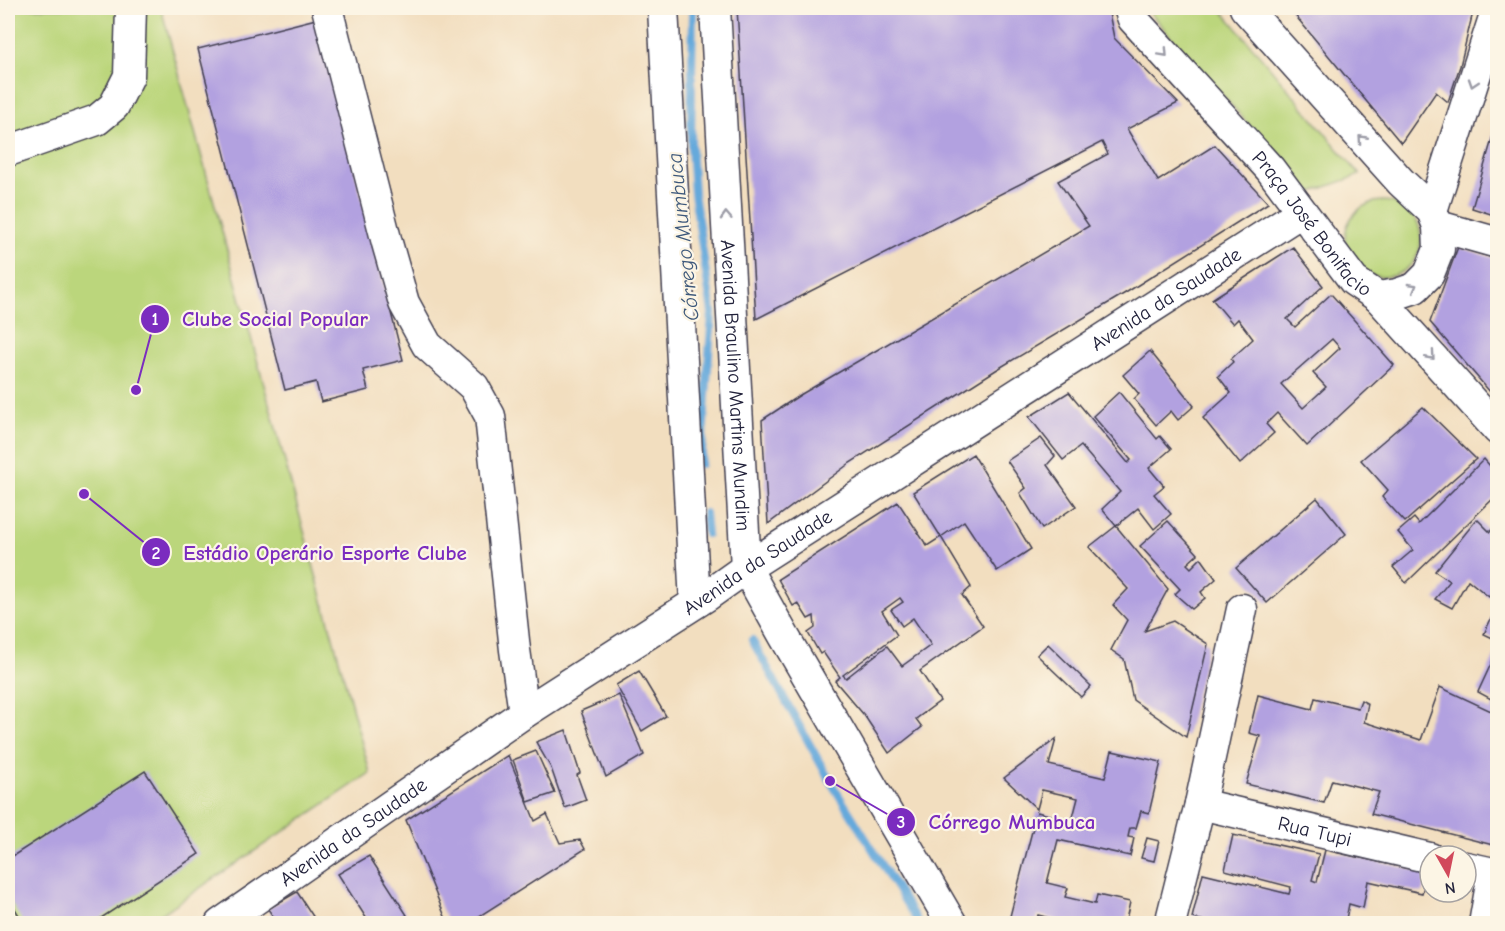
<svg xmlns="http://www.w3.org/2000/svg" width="1505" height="931" viewBox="0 0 1505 931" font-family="'Comic Neue',sans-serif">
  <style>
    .green { fill: #bbd67c; stroke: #6e7c5c; stroke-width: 1.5 }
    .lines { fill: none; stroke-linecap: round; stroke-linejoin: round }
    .stream { stroke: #65a9db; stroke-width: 8 }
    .building { fill: #b2a1e0; fill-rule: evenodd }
    .minor-casing { stroke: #413e4f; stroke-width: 33 }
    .minor { stroke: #fff; stroke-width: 30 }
    .oneway { stroke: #9c9ca7 }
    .labels { text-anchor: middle; stroke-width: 4.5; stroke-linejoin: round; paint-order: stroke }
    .street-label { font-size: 20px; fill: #22223b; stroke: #fcf5e5 }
    .water-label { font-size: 21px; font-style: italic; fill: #3d587b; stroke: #fcf5e5 }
    .leader { fill: none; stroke: #7b2cbf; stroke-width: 2 }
    .callout-dot { fill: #7b2cbf; stroke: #fcf5e5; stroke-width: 2 }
    .mark-label { font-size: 18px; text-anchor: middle; font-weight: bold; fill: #fff }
    .callout-label { font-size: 21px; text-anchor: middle; font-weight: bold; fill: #7b2cbf; stroke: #fcf5e5; stroke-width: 4.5; stroke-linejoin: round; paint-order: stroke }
  </style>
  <rect width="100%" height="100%" fill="#fcf5e5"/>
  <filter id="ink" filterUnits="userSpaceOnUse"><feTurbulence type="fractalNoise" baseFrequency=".0167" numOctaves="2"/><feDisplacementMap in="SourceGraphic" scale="12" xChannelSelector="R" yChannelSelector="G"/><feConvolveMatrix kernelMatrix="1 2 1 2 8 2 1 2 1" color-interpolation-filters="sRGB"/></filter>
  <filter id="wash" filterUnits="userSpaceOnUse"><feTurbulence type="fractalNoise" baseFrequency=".008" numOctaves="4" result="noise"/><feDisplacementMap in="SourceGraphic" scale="24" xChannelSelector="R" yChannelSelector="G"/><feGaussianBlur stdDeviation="1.35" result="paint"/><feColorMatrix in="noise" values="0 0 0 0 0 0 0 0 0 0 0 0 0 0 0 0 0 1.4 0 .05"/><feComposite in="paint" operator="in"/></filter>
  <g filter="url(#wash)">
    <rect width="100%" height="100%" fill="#f2debf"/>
    <g class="green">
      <path d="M8 8H161L370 773 148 923H14L8 913Z"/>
      <path d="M1149 8H1220L1360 175 1309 193 1151 14Z"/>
      <circle cx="1383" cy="239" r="38"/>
    </g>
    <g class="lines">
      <g class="stream">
        <path d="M693 8 691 146 694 193 712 313 701 464"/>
        <path d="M705 513 707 534"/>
        <path d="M752 640 830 781 919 924"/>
      </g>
    </g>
    <g id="blocks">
      <g class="building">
        <path d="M737 8H1108L1114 38 1178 103 1127 129 1158 181 1215 145 1268 203 1127 292 996 370 850 463 768 524 762 420 800 395 1089 226 1058 181 1108 154 1102 142 756 319Z"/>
        <path d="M1289 8H1474L1460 66 1448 102 1436 92 1401 143Z"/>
        <path d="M316 19 403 360 363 370 368 390 321 402 316 382 285 390 198 49Z"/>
        <path d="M1497 122V216L1472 208Z"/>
        <path d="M1293 247 1323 286 1287 319 1295 327 1331 294 1394 365 1307 446 1277 413 1266 424 1274 433 1240 464 1203 418 1231 393 1218 376 1233 362 1231 359 1253 339 1238 319 1233 324 1212 299ZM1332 339 1340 348 1313 373 1326 387 1303 408 1281 384Z"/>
        <path d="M1458 247 1497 259V400L1430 322Z"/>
        <path d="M1150 351 1194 406 1178 420 1171 411 1156 425 1134 399 1139 394 1123 375Z"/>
        <path d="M1069 392 1128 463 1131 460 1093 416 1119 392 1157 439 1160 436 1171 449 1149 468 1164 486 1154 494 1171 514 1154 529 1138 508 1116 526 1102 509 1120 492 1081 446 1063 460 1029 417Z"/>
        <path d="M1423 407 1476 459 1405 522 1382 497 1388 490 1361 460Z"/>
        <path d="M1041 438 1055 456 1047 465 1076 506 1042 529 1020 493 1026 488 1007 461Z"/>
        <path d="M973 454 1031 549 997 571 964 521 941 537 971 587 962 595 983 626 920 671 940 701 916 719 922 727 889 753 864 715 835 681 840 677 823 652 820 654 808 633 815 628 814 616 808 619 798 603 793 606 778 579 898 502 927 546 941 537 913 492ZM900 598 903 602 891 610 902 626 913 618 931 645 902 666 887 646 846 678 843 675 897 635 882 611Z"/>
        <path d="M1484 459 1497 474V495L1406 583 1393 567 1413 550 1398 532 1414 518 1419 524Z"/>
        <path d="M1317 498 1346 534 1267 603 1236 568Z"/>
        <path d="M1477 519 1490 532 1497 523V586L1489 597 1468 580 1452 608 1435 599 1450 581 1435 571Z"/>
        <path d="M1168 521 1198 554 1187 564 1191 568 1201 558 1216 579 1201 592 1205 598 1192 609 1175 594 1180 589 1140 546Z"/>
        <path d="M1116 526 1168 589 1145 631 1173 621 1208 644 1186 737 1133 700 1124 659 1111 650 1127 620 1113 605 1128 589 1089 547Z"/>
        <path d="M1497 606V640L1484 634Z"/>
        <path d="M1048 644 1091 686 1081 697 1037 655Z"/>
        <path d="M1497 651V846L1371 814 1379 792 1332 780 1324 803 1246 784 1260 736 1249 733 1258 695 1312 709 1315 698 1358 708 1361 700 1368 704 1364 722 1421 740 1440 687 1491 711 1495 701 1478 692Z"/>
        <path d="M639 671 666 716 642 731 616 685Z"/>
        <path d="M619 695 644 755 606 777 581 711Z"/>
        <path d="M566 730 580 773 577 775 586 800 565 808 551 768 536 742Z"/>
        <path d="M1056 739 1049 765 1105 778 1112 751 1161 762 1149 813 1141 811 1136 828H1130L1128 837 1134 838 1130 856 1058 840 1047 883 1068 888 1065 897 1095 904 1097 895 1130 902 1125 924H1056L1057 920 1038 915 1036 924H1008L1037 812 1072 821 1078 798 1042 790 1037 809 1004 778Z"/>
        <path d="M536 751 555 793 528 802 513 760Z"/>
        <path d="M508 755 535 821 547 814 560 843 580 840 585 849 467 924H448L406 820Z"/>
        <path d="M145 771 199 854 92 924H24L8 897V859Z"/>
        <path d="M1233 835 1319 854 1312 880 1317 882 1325 850 1428 873 1422 893 1368 881 1363 908 1349 904 1345 924H1217L1192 918 1203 873 1289 894 1291 887 1225 870Z"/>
        <path d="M1147 838 1159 841 1154 861 1141 858Z"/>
        <path d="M369 856 407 915 394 924H370L338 874Z"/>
        <path d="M297 892 301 898 318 924H278L268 909Z"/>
      </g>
    </g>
  </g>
  <g filter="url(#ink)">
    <use href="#blocks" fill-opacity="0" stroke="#413e4f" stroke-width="1.5"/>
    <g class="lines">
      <defs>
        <g id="minor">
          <path d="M327 8 387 243 404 303 427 345 474 387 490 416 515 650 524 713"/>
          <path d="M663 8 695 603"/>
          <path id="s1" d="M715 8 746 568 784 636 952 924"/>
          <path id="s2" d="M1129 8 1133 19 1270 169 1354 281 1378 297 1397 294 1415 288 1429 274 1439 249 1438 226 1432 211 1401 182 1245 8"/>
          <path d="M8 151 97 120 114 106 129 76 131 8"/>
          <path d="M1432 211 1497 8"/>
          <path d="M1438 226 1498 243"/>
          <path d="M1378 297 1498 430"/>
          <path id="s3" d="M1200 804 1430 858"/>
          <path d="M1466 867 1498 874"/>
          <path id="s4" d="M220 924 524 713 708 595 746 568 1301 212"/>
          <path d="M1170 924 1200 804 1242 609"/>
          <path d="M1484 924 1493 873"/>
        </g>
      </defs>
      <use href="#minor" class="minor-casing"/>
      <use href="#minor" class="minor"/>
    </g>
    <defs><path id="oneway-chevron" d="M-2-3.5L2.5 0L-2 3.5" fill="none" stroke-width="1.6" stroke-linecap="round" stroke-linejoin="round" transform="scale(1.5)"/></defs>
    <g class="oneway">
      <use href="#oneway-chevron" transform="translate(1164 53) rotate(47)"/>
      <use href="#oneway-chevron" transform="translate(1473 83) rotate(108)"/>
      <use href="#oneway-chevron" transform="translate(1362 139) rotate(-132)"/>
      <use href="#oneway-chevron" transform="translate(726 216) rotate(-93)"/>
      <use href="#oneway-chevron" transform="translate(1413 287) rotate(-30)"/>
      <use href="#oneway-chevron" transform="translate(1431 356) rotate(48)"/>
    </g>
  </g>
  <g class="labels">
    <g class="street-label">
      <text dy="7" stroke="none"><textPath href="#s2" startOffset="284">Praça José Bonifacio</textPath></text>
      <text dy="7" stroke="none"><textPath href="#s4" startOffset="1134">Avenida da Saudade</textPath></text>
      <text dy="7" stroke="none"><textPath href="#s1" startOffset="378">Avenida Braulino Martins Mundim</textPath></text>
      <text dy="7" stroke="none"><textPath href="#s4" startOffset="648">Avenida da Saudade</textPath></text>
      <text dy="7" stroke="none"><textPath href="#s3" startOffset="118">Rua Tupi</textPath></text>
      <text dy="7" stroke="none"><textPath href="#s4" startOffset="162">Avenida da Saudade</textPath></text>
    </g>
    <g class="water-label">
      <text transform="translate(683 237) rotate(-96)" y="7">Córrego Mumbuca</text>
    </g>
  </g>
  <path class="leader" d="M136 390L155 319M84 494L156 552M830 781L901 822"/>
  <g class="callout-dot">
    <circle cx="136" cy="390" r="6"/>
    <circle cx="84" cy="494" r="6"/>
    <circle cx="830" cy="781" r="6"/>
    <circle cx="155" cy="319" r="15"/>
    <circle cx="156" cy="552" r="15"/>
    <circle cx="901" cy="822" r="15"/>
  </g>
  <g class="mark-label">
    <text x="155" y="325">1</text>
    <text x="156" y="559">2</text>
    <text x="901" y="828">3</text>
  </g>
  <g class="callout-label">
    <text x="275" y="326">Clube Social Popular</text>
    <text x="325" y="560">Estádio Operário Esporte Clube</text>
    <text x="1012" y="829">Córrego Mumbuca</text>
  </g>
  <rect width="1505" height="931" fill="none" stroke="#fcf5e5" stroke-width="30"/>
  <g transform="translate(1448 874) rotate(171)"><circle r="28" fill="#fcf5e5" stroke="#a5a1a1" stroke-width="1.5"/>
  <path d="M0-4.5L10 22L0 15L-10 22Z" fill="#d1495b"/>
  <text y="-9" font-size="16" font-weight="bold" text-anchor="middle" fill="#22223b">N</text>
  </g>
</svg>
